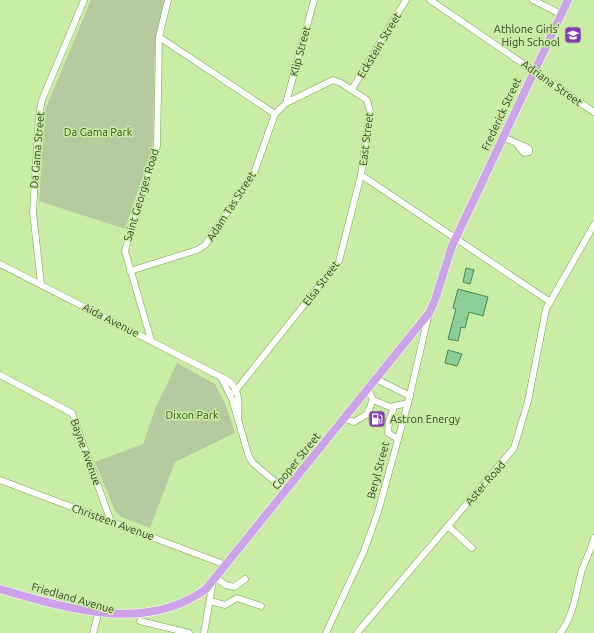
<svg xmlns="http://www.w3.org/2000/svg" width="594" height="633" viewBox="0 0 594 633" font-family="Ubuntu,sans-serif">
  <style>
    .green { fill: #b5cb9f }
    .building { fill: #8cce99; stroke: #448553 }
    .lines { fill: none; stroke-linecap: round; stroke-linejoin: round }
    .minor-casing { stroke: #7d9e59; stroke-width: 7 }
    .major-casing { stroke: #fff; stroke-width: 9 }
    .minor { stroke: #fff; stroke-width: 6 }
    .major { stroke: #cca3e8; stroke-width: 8 }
    .labels { text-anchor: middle; stroke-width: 3; stroke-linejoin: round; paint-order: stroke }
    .poi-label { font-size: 11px; fill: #344225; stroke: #caeda5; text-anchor: end }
    .street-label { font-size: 11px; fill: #344225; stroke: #caeda5 }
    .park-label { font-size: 11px; fill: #36520d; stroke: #caeda5 }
  </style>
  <rect width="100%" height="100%" fill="#caeda5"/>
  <g class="green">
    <path d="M91 0H165L155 40 153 138 151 152 125 229 39 201 45 110Z"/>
    <path d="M177 363 215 384 226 406 235 433 175 462 150 528 121 517 115 511 95 462 143 444 155 409Z"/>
  </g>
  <g class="building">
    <path d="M466 268 474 270 470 284 463 282Z"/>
    <path d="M458 289 488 297 483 316 469 312 465 328 461 327 458 341 448 339 456 309 453 308Z"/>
    <path d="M448 350 462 354 457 366 445 363Z"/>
    <path d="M373 412 386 418 384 427 368 419Z"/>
  </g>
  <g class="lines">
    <defs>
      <g id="minor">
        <path d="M430 0 594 112"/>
        <path d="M533 0 561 14"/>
        <path d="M159 37 275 114"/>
        <path d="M352 89 406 0"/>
        <path d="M286 103 314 0"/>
        <path d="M503 137 526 147 529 149V152L524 153 516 143"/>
        <path d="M361 175 549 301"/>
        <path d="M0 264 229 381C240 391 239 404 238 417"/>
        <path d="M130 271 197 250 205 245 254 173 275 114 286 103 333 80 341 83 367 100 370 111 361 175 339 261 237 389 231 394"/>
        <path d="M41 284 33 212 39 115 42 100 84 0"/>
        <path d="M151 340 125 251 157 146 159 37 168 0"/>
        <path d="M0 375 72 413 111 522"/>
        <path d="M221 377 232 399 249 457 253 463 286 491"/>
        <path d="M376 379 410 396"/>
        <path d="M373 400 390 407 408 403"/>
        <path d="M394 407 389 422 388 433 398 439"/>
        <path d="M344 418 354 422 367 414 373 400 368 389"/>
        <path d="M0 480 226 565"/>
        <path d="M448 526 472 548"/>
        <path d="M216 578 226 585 234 587 245 579"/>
        <path d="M210 601 225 605 237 598 261 606"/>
        <path d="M140 621 189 633"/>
        <path d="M93 633 97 618"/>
        <path d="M204 633 213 581"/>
        <path d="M326 633 364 551 378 512 408 403 429 313"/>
        <path d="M357 633 514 448 528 401 546 309 594 225"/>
        <path d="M560 633C574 616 576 591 582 570 586 559 591 550 594 538"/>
      </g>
      <path id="major" d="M0 589C69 609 146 633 206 589L429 313 435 300 452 246 568 0"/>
    </defs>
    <use href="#minor" class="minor-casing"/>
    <use href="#major" class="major-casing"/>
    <use href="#minor" class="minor"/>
    <use href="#major" class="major"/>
  </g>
  <defs>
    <symbol id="school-square" viewBox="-11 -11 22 22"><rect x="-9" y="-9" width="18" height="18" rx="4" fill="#833daf" stroke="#caeda5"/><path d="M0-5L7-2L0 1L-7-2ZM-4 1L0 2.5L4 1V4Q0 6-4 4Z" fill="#fff"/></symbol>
    <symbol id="fuel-square" viewBox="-11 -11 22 22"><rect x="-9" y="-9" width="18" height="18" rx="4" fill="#833daf" stroke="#caeda5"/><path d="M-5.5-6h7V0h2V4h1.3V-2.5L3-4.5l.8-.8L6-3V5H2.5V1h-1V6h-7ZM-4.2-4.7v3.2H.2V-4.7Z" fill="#fff"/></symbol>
  </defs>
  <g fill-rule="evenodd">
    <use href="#school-square" x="563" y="25" width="20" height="20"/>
    <use href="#fuel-square" x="367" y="409" width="20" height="20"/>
  </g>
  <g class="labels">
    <g class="poi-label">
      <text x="560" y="33">Athlone Girls'<tspan x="560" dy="13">High School</tspan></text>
      <text x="390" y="423" text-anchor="start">Astron Energy</text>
    </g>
    <g class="street-label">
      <text transform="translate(379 45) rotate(-59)" y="4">Eckstein Street</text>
      <text transform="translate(300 51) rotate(-75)" y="4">Klip Street</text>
      <text transform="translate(552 83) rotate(35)" y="4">Adriana Street</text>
      <text transform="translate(501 114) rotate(-65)" y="4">Frederick Street</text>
      <text transform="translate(366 139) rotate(-83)" y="4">East Street</text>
      <text transform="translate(37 150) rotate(-85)" y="4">Da Gama Street</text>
      <text transform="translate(141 195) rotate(-73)" y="4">Saint Georges Road</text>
      <text transform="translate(231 206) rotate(-57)" y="4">Adam Tas Street</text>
      <text transform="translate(321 283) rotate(-53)" y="4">Elsa Street</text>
      <text transform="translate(111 320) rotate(27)" y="4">Aida Avenue</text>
      <text transform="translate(86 452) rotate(70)" y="4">Bayne Avenue</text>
      <text transform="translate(296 461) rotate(-51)" y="4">Cooper Street</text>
      <text transform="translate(378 470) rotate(-75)" y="4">Beryl Street</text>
      <text transform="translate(485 483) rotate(-49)" y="4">Aster Road</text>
      <text transform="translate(113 522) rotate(20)" y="4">Christeen Avenue</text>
      <text transform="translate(73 598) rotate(16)" y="4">Friedland Avenue</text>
    </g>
    <g class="park-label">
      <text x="98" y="136">Da Gama Park</text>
      <text x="192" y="419">Dixon Park</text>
    </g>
  </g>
</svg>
